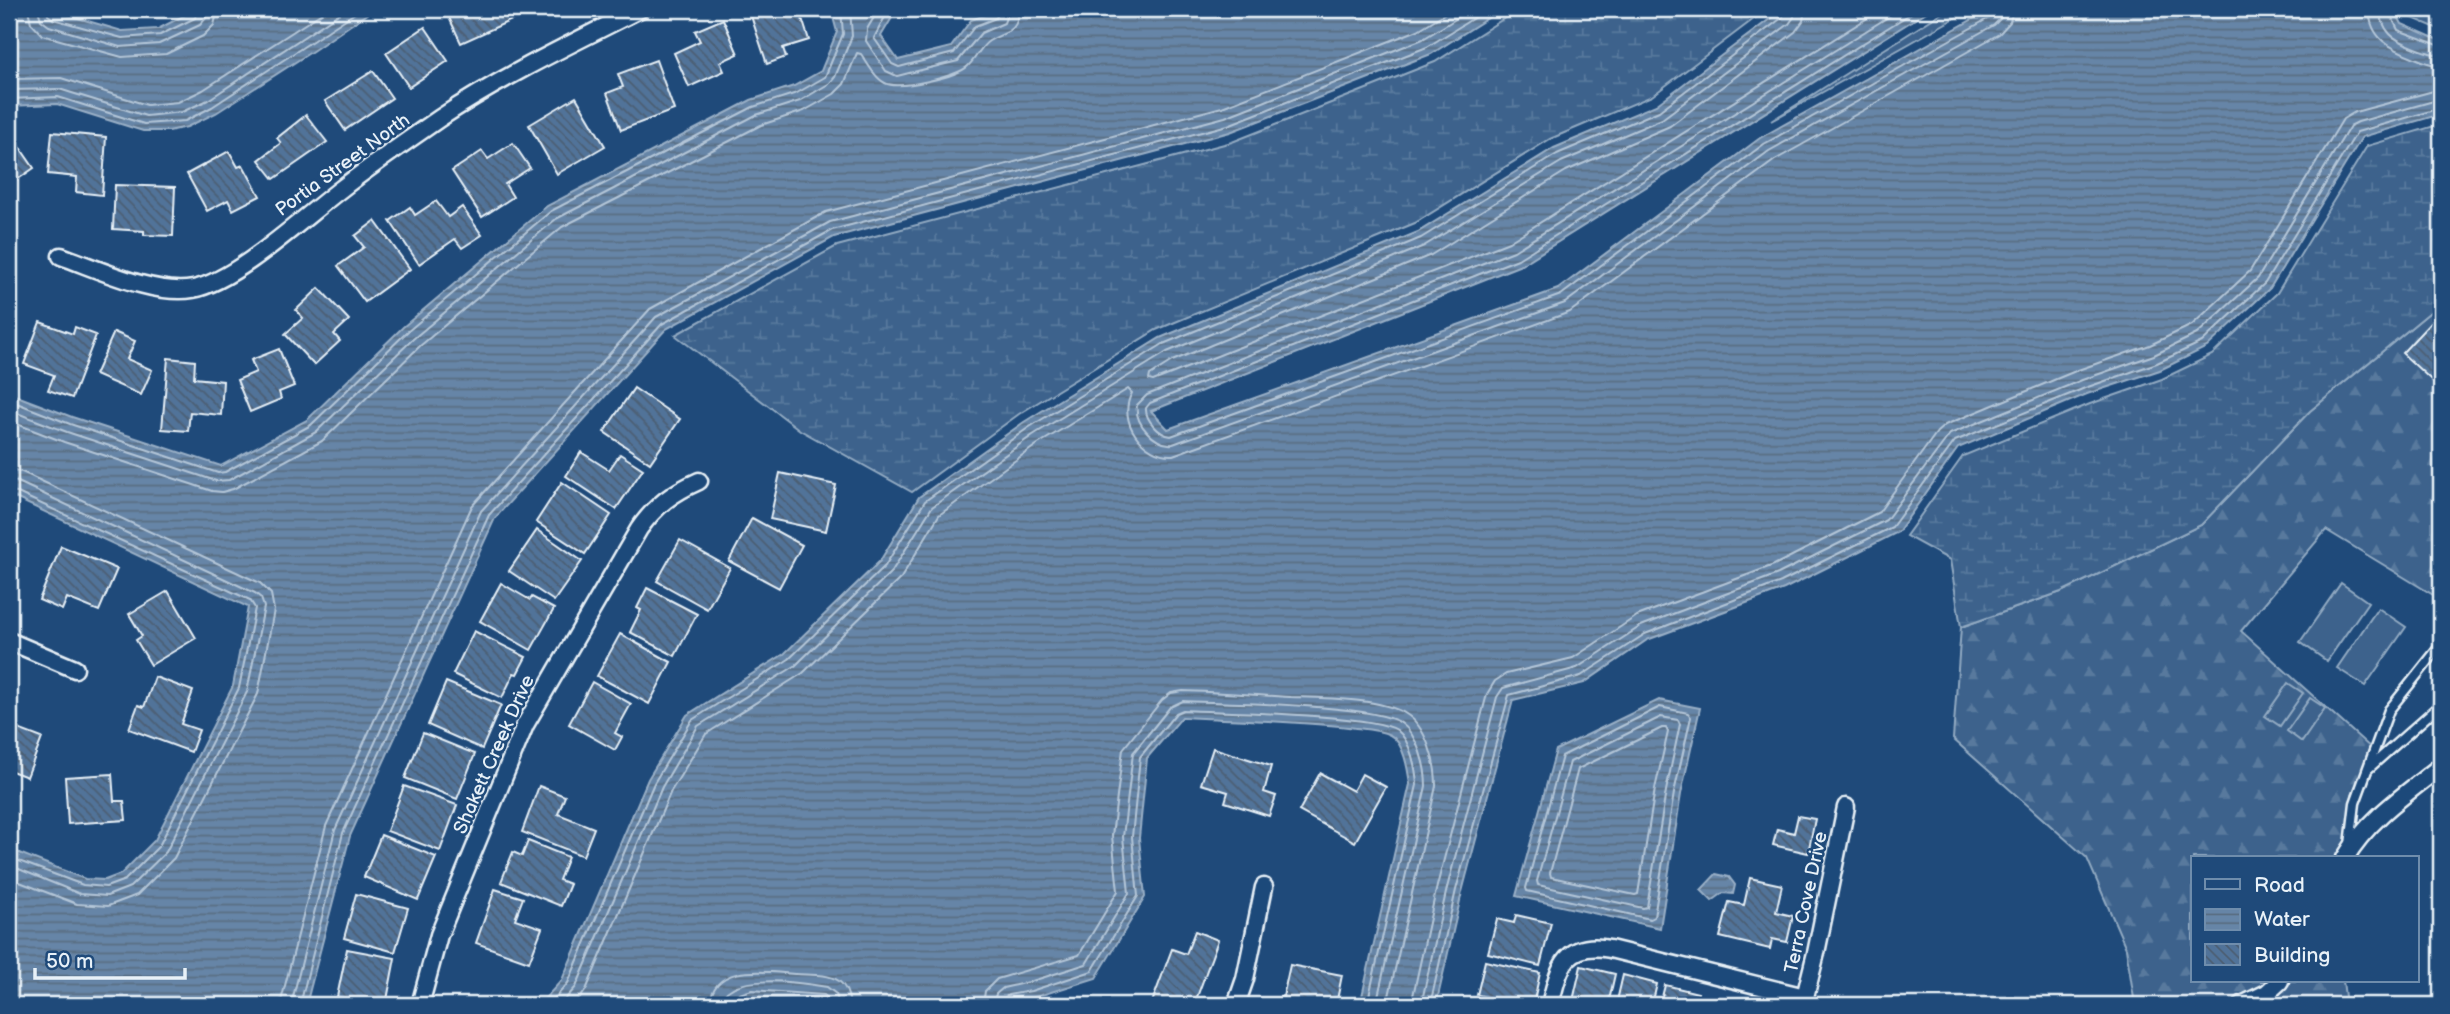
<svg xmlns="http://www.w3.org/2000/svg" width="2450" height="1014" viewBox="0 0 2450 1014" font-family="'Balsamiq Sans',sans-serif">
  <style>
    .forest { fill: url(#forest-firs); stroke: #92aac2; stroke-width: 2 }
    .wetland { fill: url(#wetland-marsh); stroke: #92aac2; stroke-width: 2 }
    .pitch { fill: #3c628c; stroke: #92aac2; stroke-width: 2 }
    .water { fill: url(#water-rules); stroke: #9ab0c7; stroke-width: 2 }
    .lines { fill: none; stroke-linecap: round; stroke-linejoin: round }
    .shore { stroke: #b4c6d8; stroke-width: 2 }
    .building { fill: url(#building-back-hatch); stroke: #e8f1f8; stroke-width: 2 }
    .service-casing { stroke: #e8f1f8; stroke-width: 13 }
    .minor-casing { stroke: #e8f1f8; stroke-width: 21 }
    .service { stroke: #1f4a7a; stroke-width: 8 }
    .minor { stroke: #1f4a7a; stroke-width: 16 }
    .labels { text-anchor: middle; stroke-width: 5; stroke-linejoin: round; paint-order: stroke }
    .street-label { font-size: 19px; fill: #e8f1f8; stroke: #1f4a7a }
  </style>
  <defs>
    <pattern id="forest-firs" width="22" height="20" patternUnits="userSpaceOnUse" patternTransform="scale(1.75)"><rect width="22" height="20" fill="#3c628c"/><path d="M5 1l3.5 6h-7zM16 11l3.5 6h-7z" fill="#58799d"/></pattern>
    <pattern id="wetland-marsh" width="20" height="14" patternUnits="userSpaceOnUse" patternTransform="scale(1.75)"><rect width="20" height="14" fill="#3c628c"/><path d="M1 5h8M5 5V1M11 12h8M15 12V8" fill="none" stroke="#58799d"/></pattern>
    <pattern id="water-rules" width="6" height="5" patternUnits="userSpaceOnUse" patternTransform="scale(1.75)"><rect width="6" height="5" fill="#6685a7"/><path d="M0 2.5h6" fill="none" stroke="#596d82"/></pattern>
    <pattern id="building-back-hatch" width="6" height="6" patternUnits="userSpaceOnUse" patternTransform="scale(1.75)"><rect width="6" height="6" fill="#517399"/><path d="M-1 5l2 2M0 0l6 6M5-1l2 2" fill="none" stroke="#4c5e72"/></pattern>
  </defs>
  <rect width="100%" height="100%" fill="#1f4a7a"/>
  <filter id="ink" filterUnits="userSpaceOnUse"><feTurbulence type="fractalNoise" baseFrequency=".0143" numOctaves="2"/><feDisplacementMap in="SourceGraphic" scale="14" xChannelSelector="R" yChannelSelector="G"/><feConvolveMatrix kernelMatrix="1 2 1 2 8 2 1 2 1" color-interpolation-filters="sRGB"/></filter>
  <g filter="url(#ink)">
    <path class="forest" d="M2441 303 2440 599 2326 530 2241 631 2372 749 2352 794 2348 858H2193V981H2343L2346 1005H2135L2126 948 2087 858 1953 739 1961 627 2061 592 2201 525 2310 411Z"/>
    <g class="wetland">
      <path d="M1519 9H1767L1652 96 1550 139 1415 223 1156 330 1019 414 912 492 800 430 675 335 837 246 1232 142 1435 62Z"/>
      <path d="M1948 9H1971L1771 121Z"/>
      <path d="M2405 9H2441V30L2408 16Z"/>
      <path d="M2441 124V303L2310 411 2201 525 2061 592 1961 627 1950 560 1906 536 1963 456 2090 404 2162 379 2212 355 2277 293 2367 146Z"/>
    </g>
    <g class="pitch">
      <path d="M2341 583 2368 602 2327 661 2300 642Z"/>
      <path d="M2378 608 2406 627 2365 686 2337 668Z"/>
      <path d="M2288 683 2303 693 2280 726 2265 716Z"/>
      <path d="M2310 698 2325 708 2302 742 2287 731Z"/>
    </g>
    <g class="water">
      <path d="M9 9H47L122 31 158 29 197 9H374L311 52 216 113 187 127 169 131H143L57 104 9 106Z"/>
      <path d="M834 9H895L896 11 881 36 898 60 951 47 971 20 1001 9H1502L1431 54 1230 132 834 237 666 329 495 518 350 836 306 1005H9V844L19 853 85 879 105 880 121 874 155 840 233 686 248 607 9 495V393L72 417 221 466 307 420 403 327 547 206 751 100 794 86 821 71 837 32 833 17Z"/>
      <path d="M1783 9H1931L1521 265 1151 411 1168 429 1558 289 1760 138 1991 9H2394L2402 24 2441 41V114L2362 137 2270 288 2207 347 2160 370 2087 394 1958 448 1898 532 1784 589 1647 640 1584 683 1513 700 1462 892 1436 1005H1360L1410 784C1408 770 1404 742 1390 735 1378 729 1362 729 1348 727 1293 721 1237 720 1182 717L1147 758 1139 838 1145 897 1096 978 1032 998 991 1005H862L751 997 728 1005H539L562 980 648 779 687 715 784 654 880 561 919 497 1024 422 1160 338 1418 232 1554 148 1656 105Z"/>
      <path d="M1659 700 1700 708 1681 794 1660 928 1516 896 1556 750Z"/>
      <path d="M1716 874 1729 877 1735 885 1733 894 1723 893 1712 901 1701 890Z"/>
    </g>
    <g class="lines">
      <g class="shore">
        <path d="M28 9 31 23 42 35 122 57 166 54 203 36 214 25 218 9"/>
        <path d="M38 9 41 20 49 26 120 47 159 44 200 25 206 18 207 9"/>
        <path d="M47 9 48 15 53 19 122 38 160 35 195 18 199 9"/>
        <path d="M879 9 867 29 866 41 886 71 897 76 958 61 981 33 1004 23 1009 9"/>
        <path d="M889 9 874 38 892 64 899 67 954 53 975 26 996 18 1000 9"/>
        <path d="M1805 9 1803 21 1795 32 1670 126 1566 171 1431 255 1172 361 1150 375 1149 380 1153 381 1509 242 1882 9"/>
        <path d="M1901 9 1514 251 1147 395 1137 405C1134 423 1155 446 1173 444L1565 303 1769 151 1994 25 2001 18 2002 9"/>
        <path d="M1918 9 1518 259 1150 403 1146 408C1145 419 1159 435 1171 436L1561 295 1764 144 1989 18 1993 9"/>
        <path d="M2369 9C2370 39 2390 48 2415 58 2424 62 2432 65 2441 66"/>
        <path d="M2380 9C2380 17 2384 28 2390 34 2397 42 2431 55 2441 55"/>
        <path d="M2388 9 2398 30 2441 46"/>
        <path d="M9 79 61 78 147 105 178 102 203 90 328 9"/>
        <path d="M9 90 59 89 146 116 182 112 208 100 346 9"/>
        <path d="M9 99 58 97 144 124 185 121 212 107 361 9"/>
        <path d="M9 400 70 424 218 473 225 472 311 425 407 332 551 211 753 107 797 93 825 77 843 34 841 9"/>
        <path d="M9 410 67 432 216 481 229 480 316 432 413 339 556 219 756 115 800 101 830 83 835 77 852 36 850 9"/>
        <path d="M9 421 64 442 212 491 222 492 233 489 322 441 420 346 562 227 761 125 804 111 834 94 844 84 857 53 861 54C868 64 875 78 885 83 899 90 957 77 968 66 976 59 980 47 989 41 1005 31 1018 34 1019 9"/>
        <path d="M9 470 22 472 260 583 271 594 274 610 258 694 174 858 137 895 108 906 77 904 9 878"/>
        <path d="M9 480 18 482 255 593 261 598 264 607 247 692 166 852 130 887 107 896 80 894 9 865"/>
        <path d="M9 489 250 600 255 608 239 688 159 846 125 880 106 887 83 885 16 860 9 854"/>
        <path d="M1660 707 1688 713 1691 717 1674 793 1654 917 1650 919 1527 891 1526 888 1562 756Z"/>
        <path d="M1661 717 1678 720 1680 724 1666 791 1647 907 1643 908 1538 885 1537 881 1570 762Z"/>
        <path d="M1662 728H1666L1668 732 1655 789 1638 894 1635 895 1551 877 1550 873 1578 769Z"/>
        <path d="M280 1005 326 826 472 506 650 309 826 212 1222 107 1418 30 1452 9"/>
        <path d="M291 1005 335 830 481 511 656 317 830 222 1225 117 1423 39 1472 9"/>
        <path d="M300 1005 343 833 489 515 662 324 832 230 1228 125 1427 47 1488 9"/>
        <path d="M549 1005 568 983 654 783 692 720 789 659 885 566 925 501 1028 428 1163 344 1421 238 1557 154 1659 111 1783 17 1786 9"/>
        <path d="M560 1005 576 987 662 787 698 726 795 666 892 571 932 507 1033 435 1167 352 1424 246 1561 162 1662 119 1789 24 1794 17 1795 9"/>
        <path d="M575 1005 586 990 671 791 706 734 803 673 901 578 939 515 1038 444 1128 389 1132 393C1116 421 1144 457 1173 455L1570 312 1775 160 1999 34 2010 22 2013 9"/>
        <path d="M710 1005C712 962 767 972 796 974 809 975 827 973 839 981 847 987 849 996 850 1005"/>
        <path d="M721 1005C723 970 803 983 827 987L836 994 839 1005"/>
        <path d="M730 1005 733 996 752 990 824 995 829 999 830 1005"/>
        <path d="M983 1005 985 991 997 979 1079 955 1118 891 1112 836 1123 749 1162 700 1171 693 1183 691C1218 692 1254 695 1290 697 1320 698 1381 698 1406 714 1427 727 1436 763 1436 786L1387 1005"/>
        <path d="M993 1005 996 994 1003 988 1029 982 1086 964 1129 893 1123 837 1133 753 1170 707 1183 701C1223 703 1374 704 1401 723 1418 735 1426 767 1426 786L1376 1005"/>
        <path d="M1002 1005 1003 999 1008 995 1031 991 1092 971 1138 896 1132 837 1140 757 1176 713 1183 710C1219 712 1374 714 1397 730 1411 741 1416 769 1417 785L1367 1005"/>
        <path d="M1411 1005 1437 886 1487 694 1495 681 1506 674 1573 658 1637 616 1774 565 1879 512 1937 432 1945 425 2078 370 2150 345 2192 325 2250 271 2343 119 2355 112 2441 89"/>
        <path d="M1421 1005 1447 888 1497 697 1503 688 1577 668 1641 626 1778 574 1886 520 1950 434 2082 380 2154 355 2197 334 2258 278 2350 126 2358 122 2441 99"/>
        <path d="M1430 1005 1456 890 1509 695 1581 676 1645 634 1781 582 1892 527 1955 441 2085 388 2157 363 2202 342 2265 283 2357 132 2441 108"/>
      </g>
    </g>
    <g class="building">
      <path d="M445 9H509L514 19 461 43Z"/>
      <path d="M774 9H799L809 40 783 48 786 57 767 64 751 16Z"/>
      <path d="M723 19 738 54 720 62 724 71 689 87 674 53 700 41 695 31Z"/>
      <path d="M425 27 448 61 409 87 386 53Z"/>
      <path d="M656 60 674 110 621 130 607 93 623 87 618 74Z"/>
      <path d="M373 71 392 98 345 130 325 101Z"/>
      <path d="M576 97 605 146 557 174 529 125Z"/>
      <path d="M306 115 327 142 274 179 259 160 281 143 277 138Z"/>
      <path d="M52 132 106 137 102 195 76 192 77 177 48 174Z"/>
      <path d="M12 136 34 168 11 184 16 190 9 195V138Z"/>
      <path d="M513 143 530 168 505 184 513 197 482 217 452 171 482 151 488 159Z"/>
      <path d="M229 151 238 167 243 165 260 196 233 210 228 200 207 211 187 174Z"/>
      <path d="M115 185 175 187 173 236 144 235V231L113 229Z"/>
      <path d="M436 201 448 217 462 207 482 235 462 248 455 239 419 264 390 221 410 207 415 215Z"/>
      <path d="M375 221 410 269 365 302 338 266 364 247 355 236Z"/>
      <path d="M319 288 349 320 334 334 340 341 314 365 285 334 303 318 296 310Z"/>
      <path d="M2434 319 2441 326V389L2402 353Z"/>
      <path d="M40 322 73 334 75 327 96 335 72 398 48 390 54 375 24 364Z"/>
      <path d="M114 332 135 341 127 359 152 370 141 395 95 375Z"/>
      <path d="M279 349 294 386 279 392 281 399 250 412 237 380 256 372 251 360Z"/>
      <path d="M168 358 195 361 194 378 223 381 221 415 190 412 188 431 162 429Z"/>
      <path d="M634 388 680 419 650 463 604 432Z"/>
      <path d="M581 452 609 470 620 454 643 469 616 509 566 476Z"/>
      <path d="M780 473 836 485 826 531 770 519Z"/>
      <path d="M562 482 611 515 585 554 536 522Z"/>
      <path d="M752 518 802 545 779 588 729 561Z"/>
      <path d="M537 530 582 561 554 601 509 571Z"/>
      <path d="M680 540 730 568 707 609 657 581Z"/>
      <path d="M61 546 117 569 99 611 67 598 62 610 39 600Z"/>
      <path d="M501 583 530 600 532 597 554 609 531 650 480 621Z"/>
      <path d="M647 588 697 614 675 656 630 632 641 610 637 608Z"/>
      <path d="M168 591 196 638 151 665 136 640 142 636 129 614Z"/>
      <path d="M474 631 526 657 517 674 514 673 502 698 453 674Z"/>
      <path d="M620 634 671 662 649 704 597 676Z"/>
      <path d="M155 677 193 691 181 724 199 730 191 752 129 729 138 705 144 707Z"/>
      <path d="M446 682 501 705 482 749 428 725Z"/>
      <path d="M592 682 631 704 615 733 622 737 615 750 569 724Z"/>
      <path d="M9 711 15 713 10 726 42 738 27 777 9 770Z"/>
      <path d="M423 733 475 754 457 799 405 778Z"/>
      <path d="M1213 748 1271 766 1264 792 1276 796 1269 816 1225 802 1228 792 1201 784Z"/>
      <path d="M1320 773 1353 791 1362 774 1386 787 1355 842 1299 811Z"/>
      <path d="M112 774 114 801H124L126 820 68 824 65 777Z"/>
      <path d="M404 786 457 805 440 851 387 831Z"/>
      <path d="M539 786 565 796 558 814 594 828 583 856 522 832Z"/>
      <path d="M1798 816 1815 819 1808 853 1773 845 1777 829 1794 833Z"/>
      <path d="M381 835 436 857 418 900 364 877Z"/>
      <path d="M528 841 568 857 559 880 570 884 561 906 501 882 513 852 522 856Z"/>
      <path d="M1750 878 1782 885 1776 912 1793 916 1787 942 1772 939 1770 949 1720 937 1729 902 1744 905Z"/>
      <path d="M495 889 523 898 515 919 542 928 529 962 476 943Z"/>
      <path d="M356 894 408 908 395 952 344 938Z"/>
      <path d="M1516 915 1551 923 1540 966 1488 953 1497 919 1514 923Z"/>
      <path d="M1195 931 1218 940 1194 1005H1151L1172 949 1186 954Z"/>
      <path d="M347 949 395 958 386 1005 337 997Z"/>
      <path d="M1485 961 1540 973 1533 1005 1477 995Z"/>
      <path d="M1290 965 1342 975 1336 1005H1278L1280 996 1283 997Z"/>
      <path d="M1581 966 1615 974 1608 1005H1572Z"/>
      <path d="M1623 975 1657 984 1652 1005H1616Z"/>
      <path d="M1665 985 1698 993 1696 1005H1660Z"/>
      <path d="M1706 996 1739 1004V1005H1703Z"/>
    </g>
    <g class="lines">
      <defs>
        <g id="service">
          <path d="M2369 768 2441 704"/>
          <path d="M2350 845 2355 803 2389 710 2441 645"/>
        </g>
        <g id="minor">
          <path d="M61 256C98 269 155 296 193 289 236 281 304 217 341 189 373 164 407 141 440 118 503 76 573 43 640 9"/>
          <path d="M9 641 75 669"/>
          <path d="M2345 858C2368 819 2406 794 2441 766"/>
          <path d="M420 1005 439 935 525 725 639 529C656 505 672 493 699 481"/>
          <path d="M1236 1005 1245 979 1264 887"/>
          <path d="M1550 1005C1559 969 1564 940 1610 949L1805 997"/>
          <path d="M1803 1005 1816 953 1846 807"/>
          <path d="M2242 1005 2267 993 2280 981"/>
        </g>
      </defs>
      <use href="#service" class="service-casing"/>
      <use href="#minor" class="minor-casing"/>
      <use href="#service" class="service"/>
      <use href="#minor" class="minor"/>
    </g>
  </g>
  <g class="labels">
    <g class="street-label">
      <text transform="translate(342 164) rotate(-36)" y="7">Portia Street North</text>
      <text transform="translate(493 754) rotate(-66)" y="7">Shakett Creek Drive</text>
      <text transform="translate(1805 902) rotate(-78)" y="7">Terra Cove Drive</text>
    </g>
  </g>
  <rect width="2450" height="1014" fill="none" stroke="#1f4a7a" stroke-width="35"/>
  <rect x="18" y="18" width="2415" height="979" fill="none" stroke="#e8f1f8" stroke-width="2.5" filter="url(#ink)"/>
  <rect x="2191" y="856" width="228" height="126" fill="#1f4a7a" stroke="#6f8dac" stroke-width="2"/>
  <rect x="2205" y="879" width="35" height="10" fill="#1f4a7a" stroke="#6f8dac" stroke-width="2"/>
  <text x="2254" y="892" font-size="21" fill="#e8f1f8">Road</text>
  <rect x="2205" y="909" width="35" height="21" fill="url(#water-rules)" stroke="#6f8dac" stroke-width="2"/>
  <text x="2254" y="926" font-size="21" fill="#e8f1f8">Water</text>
  <rect x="2205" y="944" width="35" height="21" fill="url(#building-back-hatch)" stroke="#6f8dac" stroke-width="2"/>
  <text x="2254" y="962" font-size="21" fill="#e8f1f8">Building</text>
  <path d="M35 968v10h150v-10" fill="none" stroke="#e8f1f8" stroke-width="3.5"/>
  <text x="46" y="968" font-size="21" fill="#e8f1f8" stroke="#1f4a7a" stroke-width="5" paint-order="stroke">50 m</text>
</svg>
